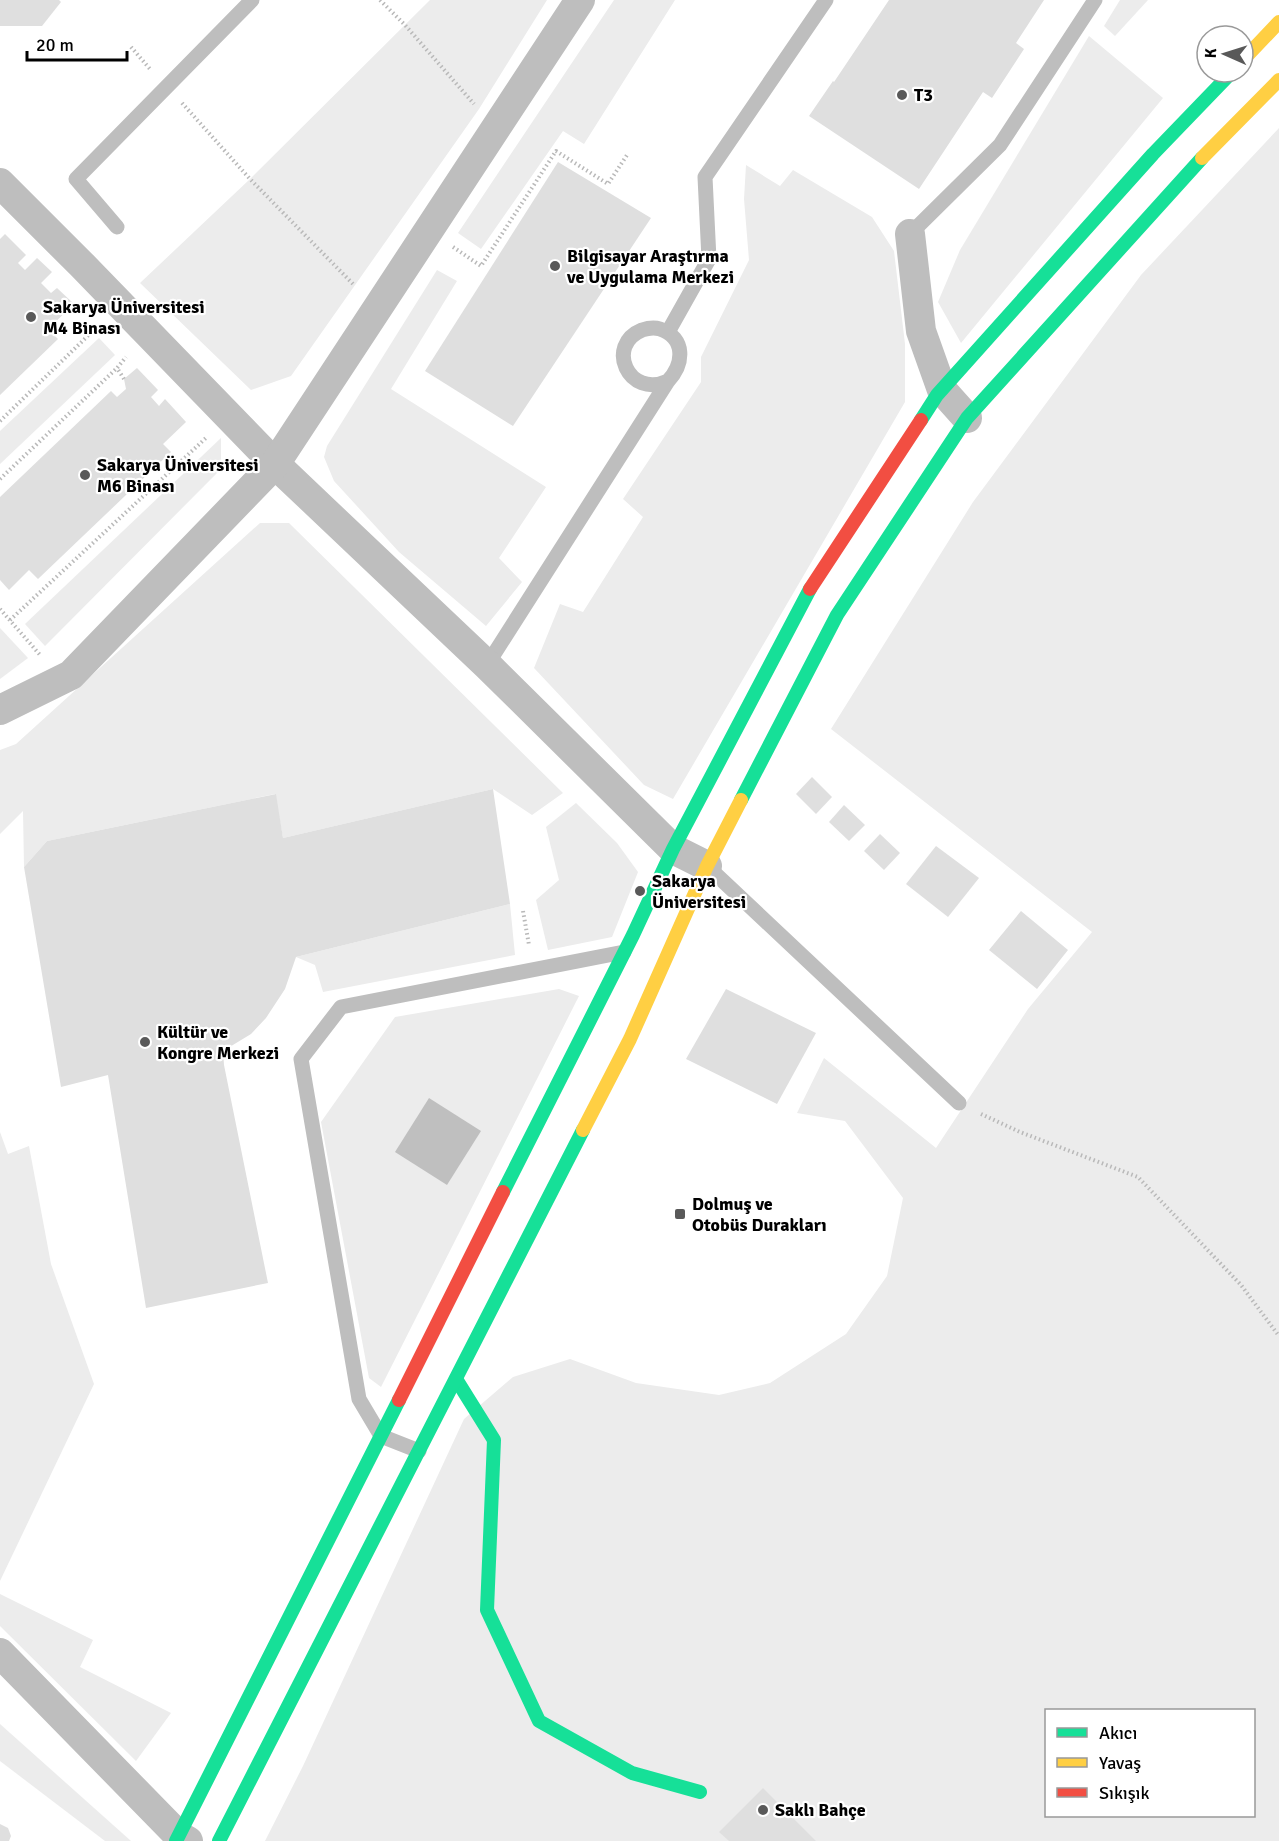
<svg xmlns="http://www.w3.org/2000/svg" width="1279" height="1841" viewBox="0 0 1279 1841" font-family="Signika,sans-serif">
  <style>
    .green { fill: #ececec; fill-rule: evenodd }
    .water { fill: #bfbfbf }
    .building { fill: #dfdfdf }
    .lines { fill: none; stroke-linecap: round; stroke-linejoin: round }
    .path { stroke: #b9b9b9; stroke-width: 4; stroke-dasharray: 1.5 3; stroke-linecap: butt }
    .lane { stroke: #bebebe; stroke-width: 15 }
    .street { stroke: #bebebe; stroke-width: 30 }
    .fast { stroke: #16e098; stroke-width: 14 }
    .slow { stroke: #ffcf43; stroke-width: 14 }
    .jam { stroke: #f24e42; stroke-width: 14 }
    .poi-dot { fill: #595959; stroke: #fff; stroke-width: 2 }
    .labels { text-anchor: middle; stroke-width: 4.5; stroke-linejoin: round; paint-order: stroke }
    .poi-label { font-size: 18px; font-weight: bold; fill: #000; stroke: #fff; text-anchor: start }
  </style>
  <rect width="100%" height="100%" fill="#fff"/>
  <g class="green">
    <path d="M430 0H547L479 109 291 376 251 390 140 283 250 179Z"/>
    <path d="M614 0H675L584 144 563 131 481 249 458 233Z"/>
    <path d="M1120 0H1148L1115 36 1104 26Z"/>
    <path d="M1089 36 1163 98 961 343 938 302 960 250Z"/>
    <path d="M1279 128V1841H265L303 1766 464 1419 513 1377 570 1359 636 1383 719 1395 770 1383 846 1334 887 1276 903 1198 845 1121 797 1113 824 1058 936 1148 1028 1009 1092 932 831 729 973 502 1141 275ZM1046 1710H1254V1816H1046Z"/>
    <path d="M746 165 780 186 793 170 872 217 894 251 905 344V402L673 799 644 785 534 668 560 604 583 612 643 517 623 499 701 382V357L749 260 744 199Z"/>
    <path d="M437 270 457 281 391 389 546 487 499 558 522 582 486 626 399 552 334 481 324 457 327 446Z"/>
    <path d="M99 338 115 355 0 464V431Z"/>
    <path d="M221 438V469L45 646 25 624Z"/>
    <path d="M260 523H289L563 793 532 815 493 789 283 838 275 794 47 841 24 867 23 811 0 834V750L16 744Z"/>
    <path d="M0 628 28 658 0 679Z"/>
    <path d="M576 803 617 843 638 872 612 937 548 950 536 900 559 880 546 827Z"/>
    <path d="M510 904 515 955 323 992 315 965 296 957Z"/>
    <path d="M559 989 579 996 381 1387 369 1378 321 1122 395 1017Z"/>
    <path d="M0 1132 8 1154 29 1146 51 1264 94 1384 0 1581Z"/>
    <path d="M0 1594 93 1640 80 1667 171 1713 136 1761 0 1626Z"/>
    <path d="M0 1724 131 1841H105L0 1761Z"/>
  </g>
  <path class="water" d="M429 1098 481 1131 447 1185 395 1152Z"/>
  <g class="building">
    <path d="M0 0H59L61 2 42 26H0Z"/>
    <path d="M889 0H1044L1016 43 1024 49 992 98 983 92 919 189 809 116 833 81 834 82Z"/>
    <path d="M558 162 651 218 513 426 425 371Z"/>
    <path d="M5 234 26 255 18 263 25 270 37 258 52 272 41 283 51 293 57 288 74 304 48 329 58 339 0 395V239Z"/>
    <path d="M137 368 158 390 151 397 159 406 165 399 186 422 163 444 171 452 38 579 29 570 9 590 0 580V497L111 391 117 397 126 389 124 379Z"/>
    <path d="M812 777 832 797 816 814 796 794Z"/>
    <path d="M493 789 510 904 296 957 285 989 266 1018 251 1034 223 1051 224 1065 268 1283 146 1308 108 1075 61 1087 24 867 47 841 276 794 283 838Z"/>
    <path d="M844 805 865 825 849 841 829 822Z"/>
    <path d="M880 834 900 853 884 870 864 851Z"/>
    <path d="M936 846 979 878 948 917 906 884Z"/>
    <path d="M1021 911 1068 950 1037 989 989 950Z"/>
    <path d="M726 989 816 1033 777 1104 686 1059Z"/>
    <path d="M763 1788 816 1841H729L719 1832Z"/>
    <path d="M0 1824 8 1828 11 1836 9 1841H0Z"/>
  </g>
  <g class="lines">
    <g class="path">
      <path d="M380 0 405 25 474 104"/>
      <path d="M131 47 150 69"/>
      <path d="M182 103 250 179 354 285"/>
      <path d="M453 247 481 266 556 151 608 184 627 155"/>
      <path d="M124 379 117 368 126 357"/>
      <path d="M0 421 98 326"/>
      <path d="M0 479 117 368"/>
      <path d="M0 609 41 656"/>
      <path d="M10 620 207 437"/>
      <path d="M523 911 529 945"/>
      <path d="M981 1114 1020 1132 1138 1177 1241 1285 1279 1336"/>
    </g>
    <g class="lane">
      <path d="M117 227 76 179 252 0"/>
      <path d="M910 234 1000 145 1095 0"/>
      <path d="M668 332 709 259 705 177 826 0"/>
      <path d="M487 665 668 381C684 364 686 338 660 329 654 327 648 328 642 330 605 345 628 399 668 381"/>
      <path d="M707 866 959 1103"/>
      <path d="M419 1451 381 1436 359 1399 301 1059 341 1007 624 952"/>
    </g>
    <g class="street">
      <path d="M0 183 81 264 275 464 487 665 673 849 707 866"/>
      <path d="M910 234 921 331 942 390 967 418"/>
      <path d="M0 710 71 675 275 464 580 0"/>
      <path d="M0 1653 179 1836 188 1841"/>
    </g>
    <g class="fast">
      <path d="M921 420 937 395 1153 154 1232 72"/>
      <path d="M741 800 837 615 967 418 1202 158"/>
      <path d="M503 1192 633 935 673 849 810 589"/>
      <path d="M456 1379 494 1440 487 1610 539 1721 632 1773 700 1792"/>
      <path d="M176 1841 399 1400"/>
      <path d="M219 1841 583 1130"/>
    </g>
    <g class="slow">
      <path d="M1243 60 1279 22"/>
      <path d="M1202 158 1279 80"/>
      <path d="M583 1130 630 1039 707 866 741 800"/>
    </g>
    <g class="jam">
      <path d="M810 589 921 420"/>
      <path d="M399 1400 503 1192"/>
    </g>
  </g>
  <g class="poi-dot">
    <circle cx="902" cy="95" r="6"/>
    <circle cx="555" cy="266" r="6"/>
    <circle cx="31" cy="317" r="6"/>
    <circle cx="85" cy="475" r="6"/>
    <circle cx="640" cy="891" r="6"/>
    <circle cx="145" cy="1042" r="6"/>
    <rect x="674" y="1208" width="12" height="12" rx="3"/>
    <circle cx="763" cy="1810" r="6"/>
  </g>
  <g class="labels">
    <g class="poi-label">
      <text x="914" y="101">T3</text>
      <text x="567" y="262">Bilgisayar Araştırma<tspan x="567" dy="21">ve Uygulama Merkezi</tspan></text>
      <text x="43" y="313">Sakarya Üniversitesi<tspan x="43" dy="21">M4 Binası</tspan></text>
      <text x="97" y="471">Sakarya Üniversitesi<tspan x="97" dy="21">M6 Binası</tspan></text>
      <text x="652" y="887">Sakarya<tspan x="652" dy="21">Üniversitesi</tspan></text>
      <text x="157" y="1038">Kültür ve<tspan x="157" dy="21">Kongre Merkezi</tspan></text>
      <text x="692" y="1210">Dolmuş ve<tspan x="692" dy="21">Otobüs Durakları</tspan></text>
      <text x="775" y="1816">Saklı Bahçe</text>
    </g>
  </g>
  <rect x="1045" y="1709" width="210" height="108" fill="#ffffff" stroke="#999999" stroke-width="1.5"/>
  <rect x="1057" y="1728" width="30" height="9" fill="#16e098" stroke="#999999" stroke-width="1.5"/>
  <text x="1099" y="1739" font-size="18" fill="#000000">Akıcı</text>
  <rect x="1057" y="1758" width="30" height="9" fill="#ffcf43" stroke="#999999" stroke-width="1.5"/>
  <text x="1099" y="1769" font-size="18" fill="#000000">Yavaş</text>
  <rect x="1057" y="1788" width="30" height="9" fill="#f24e42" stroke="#999999" stroke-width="1.5"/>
  <text x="1099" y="1799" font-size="18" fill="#000000">Sıkışık</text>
  <g transform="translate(1225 54) rotate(273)"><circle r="28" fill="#ffffff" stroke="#999999" stroke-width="1.5"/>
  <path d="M0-4.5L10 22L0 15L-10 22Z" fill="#595959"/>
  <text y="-9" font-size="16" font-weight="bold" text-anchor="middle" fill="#000000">K</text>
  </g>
  <path d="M27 51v9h100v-9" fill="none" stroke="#000000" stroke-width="3"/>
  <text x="36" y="51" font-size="18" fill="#000000" stroke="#ffffff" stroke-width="4.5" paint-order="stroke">20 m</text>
</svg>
